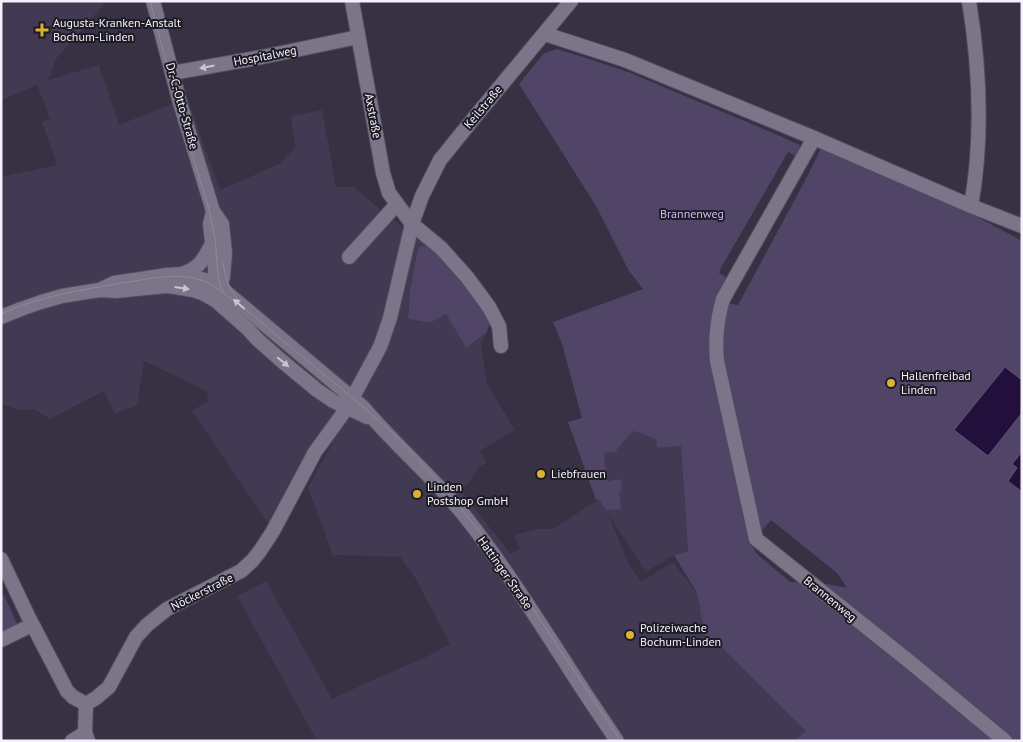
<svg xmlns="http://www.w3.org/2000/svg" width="1023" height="742" viewBox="0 0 1023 742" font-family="'PT Sans',sans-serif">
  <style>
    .built { fill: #423952 }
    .green { fill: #504467; fill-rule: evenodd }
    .water { fill: #230f3c; stroke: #625276 }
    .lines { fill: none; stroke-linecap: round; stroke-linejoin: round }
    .minor-casing { stroke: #524d5c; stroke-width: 16 }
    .tertiary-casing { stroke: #524d5c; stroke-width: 16 }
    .minor { stroke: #7c758a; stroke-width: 14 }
    .tertiary { stroke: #7c758a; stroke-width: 14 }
    .tram { stroke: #8e8999; stroke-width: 1 }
    .oneway { fill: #cac5d4 }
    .poi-dot { fill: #dbb233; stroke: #1d1b23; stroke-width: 2 }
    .labels { text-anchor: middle; stroke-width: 4; stroke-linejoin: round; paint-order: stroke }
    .poi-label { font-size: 12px; fill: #f4f0fc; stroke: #1d1b23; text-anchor: start }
    .street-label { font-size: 12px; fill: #f4f0fc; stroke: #1d1b23 }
    .park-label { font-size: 12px; fill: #d0baf9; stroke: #1d1b23 }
  </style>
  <rect width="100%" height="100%" fill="#373143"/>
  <path class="built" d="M1 1H107L56 59 48 80 99 65 119 125 187 98 220 190 279 164 295 148 291 116 322 110 336 187H354L383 212 429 247 418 248 410 290 408 319 430 323 446 314 466 348 487 332 481 342 482 352 487 384 515 430 480 451 487 462 480 467 473 475 471 481 460 490 511 554 520 549 514 535 537 529H553L599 499 619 493 620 479 607 481 604 453 615 452 633 430 646 435 656 440 657 448 681 446 688 551 674 555 646 572 608 514 625 555 624 556 641 582 673 562 697 593 706 641 712 638 807 731 793 741H317L237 596 266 581 332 699 366 683 430 655 450 644 416 579 400 557 337 555V556H333L308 487 332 444 321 433 270 524 267 522 192 411 208 401 207 391 144 361 137 405 115 414 104 391 50 419 34 409 19 410 1 404V177L57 165 42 122 50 119 37 85 1 100Z"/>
  <g class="green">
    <path d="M557 49 592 60 628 72 780 136 800 145 798 157 788 152 721 268 719 273 727 278 718 302 738 305 807 177 822 146 968 212 1022 241V741H793L806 731 712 638 706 641 697 593 674 555 688 551 681 446 657 448 656 440 646 435 633 431 615 452 604 453 607 481 620 479 621 481 622 489 619 493 621 509 606 510 599 499 596 500 568 422 582 418 562 344 553 322 643 289 629 271 596 206 519 84 544 53ZM771 520 837 573 847 588 816 582H790L757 554 751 544Z"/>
    <path d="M423 246 429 247 467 284 490 322 487 332 466 348 446 314 430 323 408 319 410 290 418 248Z"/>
    <path d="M4 595 17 624 1 633V596Z"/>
  </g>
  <g class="water">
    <path d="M1005 367 1022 380V413L988 456 954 430Z"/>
    <path d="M1022 452V492L1008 481 1017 468 1012 464Z"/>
  </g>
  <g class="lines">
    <defs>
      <g id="minor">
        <path d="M352 1 383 173 389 193 412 224 441 248 467 277 489 307 499 326 501 346"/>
        <path d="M969 1C980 69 983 139 971 206"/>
        <path d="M545 34 625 60 814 138 971 206 1022 226"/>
        <path d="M172 73 262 57 358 37"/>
        <path d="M814 138 723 299C717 321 715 338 717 361L756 539 910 662 1005 741"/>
        <path d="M349 257 397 204"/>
        <path d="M1 559 28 616 67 691 73 697 86 704"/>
        <path d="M1 640 32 625"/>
        <path d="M86 704 96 698 109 687 136 637 147 625 167 609 241 571 252 561 260 551 273 531 315 452 347 408 380 347 390 318 412 224 422 196 440 160 474 118 571 1"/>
        <path d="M86 704 85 732 88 741"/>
        <path d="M72 741 85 733"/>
      </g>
      <g id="tertiary">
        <path d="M153 1 180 103 213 211 222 224 225 253 223 277 217 295"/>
        <path d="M213 211 210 224 215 268V282"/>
        <path d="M182 274C202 267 203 259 213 242"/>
        <path d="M99 290 114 283 167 275 182 274 205 280 220 287 363 407C395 445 433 477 464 515 502 563 534 614 567 665 583 691 600 715 617 741"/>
        <path d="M1 317 21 309 41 302 62 296 99 290 116 291 166 286 175 287 193 290 202 293 215 300 248 329 257 339 283 362 317 390 333 401 367 417"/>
      </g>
    </defs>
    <use href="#minor" class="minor-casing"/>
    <use href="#tertiary" class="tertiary-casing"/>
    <use href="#minor" class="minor"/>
    <use href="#tertiary" class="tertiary"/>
    <g class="tram">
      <path d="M150 1 181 118 209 209 215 239 218 274 220 286 225 294"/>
      <path d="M223 263C225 277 229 289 238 300"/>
      <path d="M1 314C39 296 82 290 122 283 149 279 175 272 201 280 213 284 223 293 233 300 250 313 267 327 283 341 317 369 352 396 385 426 428 467 466 512 501 561L621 741"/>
    </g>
  </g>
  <defs><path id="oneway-solid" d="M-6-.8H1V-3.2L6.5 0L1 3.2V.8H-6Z" transform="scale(1.25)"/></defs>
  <g class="oneway">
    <use href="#oneway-solid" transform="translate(207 67) rotate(169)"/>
    <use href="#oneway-solid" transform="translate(182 288) rotate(8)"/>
    <use href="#oneway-solid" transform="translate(239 304) rotate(-139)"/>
    <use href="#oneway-solid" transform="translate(283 362) rotate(40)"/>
  </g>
  <g class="poi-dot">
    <path d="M39.5 22.5h5v5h5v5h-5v5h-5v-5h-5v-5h5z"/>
    <circle cx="891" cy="383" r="5"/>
    <circle cx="541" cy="474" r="5"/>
    <circle cx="417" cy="494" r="5"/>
    <circle cx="630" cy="635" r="5"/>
  </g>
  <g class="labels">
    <g class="poi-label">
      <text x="53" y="27">Augusta-Kranken-Anstalt<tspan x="53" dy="14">Bochum-Linden</tspan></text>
      <text x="901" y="380">Hallenfreibad<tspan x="901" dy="14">Linden</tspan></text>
      <text x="551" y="478">Liebfrauen</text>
      <text x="427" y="491">Linden<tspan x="427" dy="14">Postshop GmbH</tspan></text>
      <text x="640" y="632">Polizeiwache<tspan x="640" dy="14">Bochum-Linden</tspan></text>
    </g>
    <g class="street-label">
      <text transform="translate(265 56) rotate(-11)" y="4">Hospitalweg</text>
      <text transform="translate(182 106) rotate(74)" y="4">Dr.-C.-Otto-Straße</text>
      <text transform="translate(483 107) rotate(-50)" y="4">Keilstraße</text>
      <text transform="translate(373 116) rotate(79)" y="4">Axstraße</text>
      <text transform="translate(505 573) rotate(55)" y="4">Hattinger Straße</text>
      <text transform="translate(202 592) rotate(-27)" y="4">Nöckerstraße</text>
      <text transform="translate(830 599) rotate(39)" y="4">Brannenweg</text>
    </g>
    <g class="park-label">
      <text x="692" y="218">Brannenweg</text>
    </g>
  </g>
  <rect width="1023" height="742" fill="none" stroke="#f4f0fc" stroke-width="5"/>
</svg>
